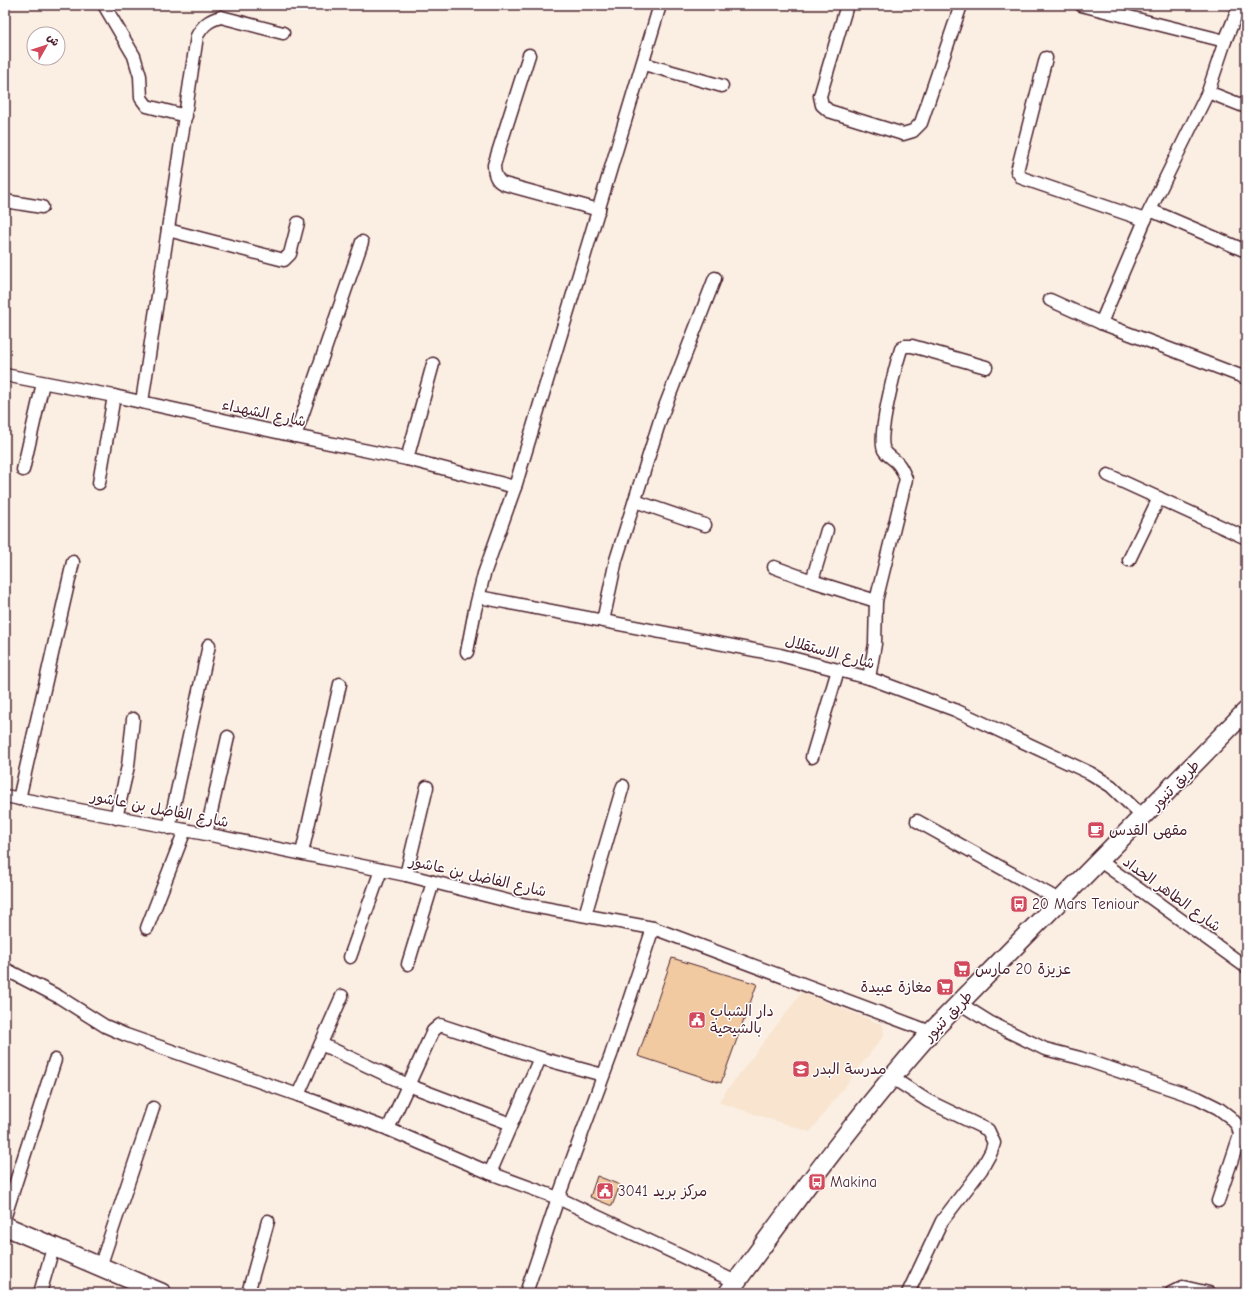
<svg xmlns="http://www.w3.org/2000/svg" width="1251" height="1298" viewBox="0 0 1251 1298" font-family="'Comic Neue','Playpen Sans Arabic',sans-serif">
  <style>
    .built { fill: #f8e4cf }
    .building { fill: #f1caa1; stroke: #4a1f2b }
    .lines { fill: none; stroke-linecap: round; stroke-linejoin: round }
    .street-casing { stroke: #4a1f2b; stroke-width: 15 }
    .secondary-casing { stroke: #4a1f2b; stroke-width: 21 }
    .street { stroke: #fff; stroke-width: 12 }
    .secondary { stroke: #fff; stroke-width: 18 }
    .labels { text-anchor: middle; stroke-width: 3; stroke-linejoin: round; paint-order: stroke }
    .street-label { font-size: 15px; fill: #4a1f2b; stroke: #fff }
    .poi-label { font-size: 15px; fill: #4a1f2b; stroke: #fff; text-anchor: start }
  </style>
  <rect width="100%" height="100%" fill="#fbefe3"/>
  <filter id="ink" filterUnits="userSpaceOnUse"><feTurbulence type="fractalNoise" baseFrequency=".025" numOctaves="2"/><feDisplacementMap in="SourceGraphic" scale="8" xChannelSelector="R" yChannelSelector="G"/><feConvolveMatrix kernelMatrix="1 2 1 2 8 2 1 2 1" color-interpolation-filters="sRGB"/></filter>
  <g filter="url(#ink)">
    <path class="built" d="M802 992 883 1025 884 1035 810 1132 718 1102Z"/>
    <g class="building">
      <path d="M672 958 757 984 721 1083 638 1056Z"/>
      <path d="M597 1176 620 1185 612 1206 590 1197Z"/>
    </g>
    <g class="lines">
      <defs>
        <g id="street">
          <path d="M104 5 134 56 140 76 141 98 147 106 186 116"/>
          <path d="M847 5 820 96 822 105 829 111 903 134 913 131 921 123 961 5"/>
          <path d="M1081 5 1225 41 1208 92 1246 107"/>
          <path d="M1225 41 1240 5"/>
          <path d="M529 55 494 165C494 173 496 181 504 184L599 210"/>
          <path d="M1046 58 1017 171 1022 178 1145 220"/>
          <path d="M644 64 722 86"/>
          <path d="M5 201 42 207"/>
          <path d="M1150 210 1246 251"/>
          <path d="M168 230 284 260 290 254 298 223"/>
          <path d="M1050 300 1101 323 1246 378"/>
          <path d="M1101 323 1145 220 1208 92"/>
          <path d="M5 375 114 396 295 436 407 459 515 487"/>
          <path d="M142 402 197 36C203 25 209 20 221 17L283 33"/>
          <path d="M295 436 362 242"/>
          <path d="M407 459 433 364"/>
          <path d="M23 470 43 383"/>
          <path d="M1108 475 1246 538"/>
          <path d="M99 483 114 396"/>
          <path d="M635 501 705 525"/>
          <path d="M1129 560 1159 498"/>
          <path d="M774 567 812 581 876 601"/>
          <path d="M812 581 827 530"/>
          <path d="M479 597 780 655 869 678 955 710 1090 773 1111 786 1143 817"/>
          <path d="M603 621 616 560 661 417 715 278"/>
          <path d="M467 652 475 610 484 574 515 487 660 5"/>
          <path d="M869 678 875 644 876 601 906 479C904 474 902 469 899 465 895 459 888 457 884 450 877 437 896 365 901 349L905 346H912L986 367"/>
          <path d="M812 757 838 670"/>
          <path d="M5 796 206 834 406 875 516 903 653 928 931 1032"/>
          <path d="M19 799 73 562"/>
          <path d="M116 818 128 766 133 719"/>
          <path d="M917 821 1061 901"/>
          <path d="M169 828 209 645"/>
          <path d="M206 834 228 737"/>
          <path d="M302 853 340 684"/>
          <path d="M1100 861 1246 967"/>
          <path d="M406 875 427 787"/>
          <path d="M585 915 623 786"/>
          <path d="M147 928 185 830"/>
          <path d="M350 957 381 870"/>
          <path d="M408 964 433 882"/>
          <path d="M5 969 59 997 105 1026 126 1035 298 1095 388 1129 490 1173 558 1198 736 1282"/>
          <path d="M959 1003 991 1023 1045 1049 1080 1058 1198 1098 1218 1108 1230 1117 1238 1126 1240 1135 1218 1201"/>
          <path d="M321 1044 408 1085 511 1124"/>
          <path d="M891 1077 928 1101 988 1130 994 1143 991 1152 981 1170 942 1221 908 1293"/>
          <path d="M298 1095 342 996"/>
          <path d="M388 1129 433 1031 440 1025 540 1058 603 1075"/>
          <path d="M490 1173 540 1058"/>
          <path d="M5 1216 55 1060"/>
          <path d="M100 1267 153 1108"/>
          <path d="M40 1293 53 1248"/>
          <path d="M248 1293 268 1221"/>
          <path d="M526 1293 558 1198 611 1055 653 928"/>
          <path d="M1171 1293 1183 1287 1209 1293"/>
        </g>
        <g id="secondary">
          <path d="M5 1226 162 1293"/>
          <path d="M728 1293C793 1204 858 1114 931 1032L1246 711"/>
        </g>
      </defs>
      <use href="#street" class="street-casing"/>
      <use href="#secondary" class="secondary-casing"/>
      <use href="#street" class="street"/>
      <use href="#secondary" class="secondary"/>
    </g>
  </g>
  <defs>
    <symbol id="cafe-square" viewBox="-11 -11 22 22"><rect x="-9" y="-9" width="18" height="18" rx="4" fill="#d1495b" stroke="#fff"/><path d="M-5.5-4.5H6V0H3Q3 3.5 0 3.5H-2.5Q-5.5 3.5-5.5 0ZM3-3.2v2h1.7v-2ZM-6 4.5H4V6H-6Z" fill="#fff"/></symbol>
    <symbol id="bus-square" viewBox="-11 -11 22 22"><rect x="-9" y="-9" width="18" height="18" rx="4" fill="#d1495b" stroke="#fff"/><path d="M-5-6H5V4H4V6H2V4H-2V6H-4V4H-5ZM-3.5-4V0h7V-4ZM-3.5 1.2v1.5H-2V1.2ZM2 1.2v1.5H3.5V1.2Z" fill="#fff"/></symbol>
    <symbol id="supermarket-square" viewBox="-11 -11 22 22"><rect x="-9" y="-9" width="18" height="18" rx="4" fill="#d1495b" stroke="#fff"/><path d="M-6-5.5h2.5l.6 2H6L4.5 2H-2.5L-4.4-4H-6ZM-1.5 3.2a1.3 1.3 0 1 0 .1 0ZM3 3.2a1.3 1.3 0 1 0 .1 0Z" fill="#fff"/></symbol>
    <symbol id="civic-square" viewBox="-11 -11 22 22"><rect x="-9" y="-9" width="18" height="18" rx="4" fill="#d1495b" stroke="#fff"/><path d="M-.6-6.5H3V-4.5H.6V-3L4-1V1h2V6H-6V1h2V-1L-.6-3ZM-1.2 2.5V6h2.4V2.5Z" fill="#fff"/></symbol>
    <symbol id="school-square" viewBox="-11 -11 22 22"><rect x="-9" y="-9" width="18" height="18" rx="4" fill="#d1495b" stroke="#fff"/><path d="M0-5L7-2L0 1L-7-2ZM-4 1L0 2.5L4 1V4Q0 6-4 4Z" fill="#fff"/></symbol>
  </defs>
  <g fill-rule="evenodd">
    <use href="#cafe-square" x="1086" y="820" width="20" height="20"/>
    <use href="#bus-square" x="1009" y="894" width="20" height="20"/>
    <use href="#supermarket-square" x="952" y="959" width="20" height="20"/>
    <use href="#supermarket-square" x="935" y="977" width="20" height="20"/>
    <use href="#civic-square" x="687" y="1010" width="20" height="20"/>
    <use href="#school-square" x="791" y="1059" width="20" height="20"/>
    <use href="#bus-square" x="807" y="1172" width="20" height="20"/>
    <use href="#civic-square" x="595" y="1181" width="20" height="20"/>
  </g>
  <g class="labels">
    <g class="street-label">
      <text transform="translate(264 413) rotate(12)" y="5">شارع الشهداء</text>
      <text transform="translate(830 652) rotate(15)" y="5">شارع الاستقلال</text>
      <text transform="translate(1175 785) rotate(-46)" y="5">طريق تنيور</text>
      <text transform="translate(160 809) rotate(11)" y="5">شارع الفاضل بن عاشور</text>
      <text transform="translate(478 876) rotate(13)" y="5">شارع الفاضل بن عاشور</text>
      <text transform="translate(1172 894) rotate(36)" y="5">شارع الطاهر الحداد</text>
      <text transform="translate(948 1016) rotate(-46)" y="5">طريق تنيور</text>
    </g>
    <g class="poi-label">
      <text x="1109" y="835">مقهى القدس</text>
      <text x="1032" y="909">20 Mars Teniour</text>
      <text x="975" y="974">عزيزة 20 مارس</text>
      <text x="932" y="992" text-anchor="end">مغازة عبيدة</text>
      <text x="710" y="1016">دار الشباب<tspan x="710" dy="17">بالشيحية</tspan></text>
      <text x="814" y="1074">مدرسة البدر</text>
      <text x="830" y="1187">Makina</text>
      <text x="618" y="1196">مركز بريد 3041</text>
    </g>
  </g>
  <rect width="1251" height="1298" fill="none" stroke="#fff" stroke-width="20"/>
  <rect x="10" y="10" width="1231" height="1278" fill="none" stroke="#4a1f2b" stroke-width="1.5" filter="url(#ink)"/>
  <g transform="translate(46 46) rotate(51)"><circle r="19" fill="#ffffff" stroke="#b7a5aa"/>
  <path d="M0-3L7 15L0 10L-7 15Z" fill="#d1495b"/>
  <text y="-6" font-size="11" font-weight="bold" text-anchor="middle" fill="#4a1f2b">ش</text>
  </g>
</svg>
